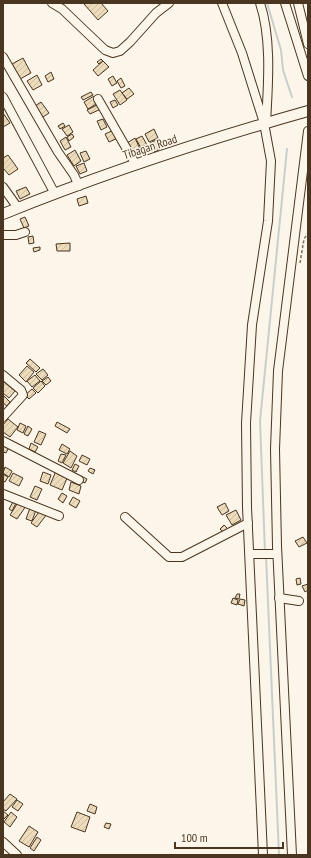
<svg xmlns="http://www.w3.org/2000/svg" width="311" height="858" viewBox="0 0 311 858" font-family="'PT Sans Narrow',sans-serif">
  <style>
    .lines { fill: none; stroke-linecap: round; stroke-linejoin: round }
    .stream { stroke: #c9cecd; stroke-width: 2 }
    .building { fill: url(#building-hatch); stroke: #4a3520 }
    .minor-casing { stroke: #4a3520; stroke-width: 10 }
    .major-casing { stroke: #4a3520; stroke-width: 12 }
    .path { stroke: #7f6f5c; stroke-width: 1.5; stroke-dasharray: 3 2; stroke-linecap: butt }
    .minor { stroke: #fbf6e9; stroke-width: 8 }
    .major { stroke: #fbf6e9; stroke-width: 10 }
    .labels { text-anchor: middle; stroke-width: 3; stroke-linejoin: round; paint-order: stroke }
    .street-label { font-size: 12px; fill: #4a3520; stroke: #fbf6e9 }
  </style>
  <defs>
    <pattern id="building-hatch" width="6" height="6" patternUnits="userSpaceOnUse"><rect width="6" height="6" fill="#ecdcbc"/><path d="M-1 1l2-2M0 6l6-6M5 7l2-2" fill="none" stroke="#ccbda1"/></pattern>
  </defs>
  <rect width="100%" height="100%" fill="#fbf6e9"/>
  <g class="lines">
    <g class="stream">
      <path d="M267 3 281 50 283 70 292 97"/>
      <path d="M265 552 260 421 287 149"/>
      <path d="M266 556 279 855"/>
    </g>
  </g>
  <g class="building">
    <path d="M86 3H101L108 11 98 20 84 4Z"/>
    <path d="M23 58 31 73 20 79 12 64Z"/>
    <path d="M101 59 103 61 99 64 97 62Z"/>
    <path d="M103 61 109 67 98 76 93 70Z"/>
    <path d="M51 72 54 79 48 82 45 76Z"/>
    <path d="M37 75 42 85 33 90 27 81Z"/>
    <path d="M113 76 117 83 112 86 108 79Z"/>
    <path d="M121 78 125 86 121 88 117 81Z"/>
    <path d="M129 88 134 94 127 99 122 93Z"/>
    <path d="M120 90 127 100 120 105 113 94Z"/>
    <path d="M91 92 93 95 83 100 81 97Z"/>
    <path d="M94 96 98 103 88 109 84 102Z"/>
    <path d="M115 100 118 105 113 108 110 102Z"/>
    <path d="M41 102 49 113 43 117 35 106Z"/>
    <path d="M99 104 101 109 90 114 87 110Z"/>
    <path d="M3 113 10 123 3 127Z"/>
    <path d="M103 119 107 127 101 130 97 121Z"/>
    <path d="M63 123 65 126 60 129 58 126Z"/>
    <path d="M69 125 73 132 67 136 62 129Z"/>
    <path d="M154 129 158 138 149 142 145 134Z"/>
    <path d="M114 130 118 138 109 142 105 134Z"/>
    <path d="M72 134 74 137 69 141 67 137Z"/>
    <path d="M142 136 147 145 141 148 136 139Z"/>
    <path d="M66 137 71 147 65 150 60 141Z"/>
    <path d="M135 138 140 149 132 153 127 143Z"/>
    <path d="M158 139 163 147 155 152 150 143Z"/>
    <path d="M75 150 81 161 74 166 67 155Z"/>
    <path d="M86 151 90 159 84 162 80 153Z"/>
    <path d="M8 155 18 169 9 175 3 168V158Z"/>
    <path d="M84 163 87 171 80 174 76 166Z"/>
    <path d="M26 187 30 194 20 199 16 191Z"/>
    <path d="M86 196 88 203 79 206 77 199Z"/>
    <path d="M25 217 29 226 24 228 20 219Z"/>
    <path d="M33 236 34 243 29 244 28 237Z"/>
    <path d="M70 243V251H57L56 244Z"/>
    <path d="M40 247V250L34 252 33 248Z"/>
    <path d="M30 359 40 368 36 372 26 363Z"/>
    <path d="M27 366 34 372 26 382 19 375Z"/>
    <path d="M43 369 48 375 42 380 36 374Z"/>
    <path d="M35 375 40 381 32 387 27 381Z"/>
    <path d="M48 377 51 381 46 385 42 381Z"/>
    <path d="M3 381 15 391 9 398 3 393Z"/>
    <path d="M41 381 45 386 38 393 33 388Z"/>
    <path d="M32 389 36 393 29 399 25 395Z"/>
    <path d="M3 395 10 402 7 406 3 403Z"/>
    <path d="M8 419 18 427 10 437 3 432V425Z"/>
    <path d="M57 422 70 429 67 433 55 426Z"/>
    <path d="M20 423 26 426 23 433 17 430Z"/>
    <path d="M28 426 32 429 28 436 24 434Z"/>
    <path d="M39 431 46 434 41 445 34 442Z"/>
    <path d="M31 443 38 447 35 452 29 449Z"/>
    <path d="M62 444 70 449 67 454 59 450Z"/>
    <path d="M3 445H10L6 453 3 452Z"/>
    <path d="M70 451 77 456 71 468 63 463Z"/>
    <path d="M61 454 66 455 62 463 58 461Z"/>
    <path d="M82 455 90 459 87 465 79 461Z"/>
    <path d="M75 464 79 466 76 472 72 470Z"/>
    <path d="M5 467 12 471 9 477 3 473Z"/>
    <path d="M90 468 95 470 93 474 88 471Z"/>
    <path d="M56 471 68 476 62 490 50 485Z"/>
    <path d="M43 472 51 475 48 484 40 481Z"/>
    <path d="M13 473 23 478 19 486 9 481Z"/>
    <path d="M3 474 8 477 5 482 3 481Z"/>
    <path d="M81 476 87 479 85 483 79 480Z"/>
    <path d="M71 482 81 486 79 494 69 490Z"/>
    <path d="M35 486 42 489 37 500 30 497Z"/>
    <path d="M62 493 67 496 63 503 58 499Z"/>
    <path d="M73 497 80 501 76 508 69 504Z"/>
    <path d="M19 501 26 506 17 519 10 515Z"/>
    <path d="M13 502 16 503 12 511 9 509Z"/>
    <path d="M225 503 229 511 222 515 217 507Z"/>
    <path d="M30 508 36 510 32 521 26 519Z"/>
    <path d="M41 509 47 514 37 527 31 523Z"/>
    <path d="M236 510 241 520 232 525 226 515Z"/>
    <path d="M224 525 228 529 224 533 220 529Z"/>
    <path d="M303 537 307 543 299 547 295 541Z"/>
    <path d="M300 578 301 584 297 585 296 579Z"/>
    <path d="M308 584V590L305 592 302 586Z"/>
    <path d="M237 594H240L239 599 235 598Z"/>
    <path d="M233 598 238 600 237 605 231 603Z"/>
    <path d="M240 599 245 600 244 606 238 604Z"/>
    <path d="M10 794 17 799 6 811 3 809V802Z"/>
    <path d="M17 800 23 804 18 811 12 807Z"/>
    <path d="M90 804 97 807 95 814 87 811Z"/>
    <path d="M3 811 8 815 3 820Z"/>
    <path d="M11 812 17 817 10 827 4 822Z"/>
    <path d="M77 812 90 817 85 832 71 827Z"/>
    <path d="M106 823 111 824 109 829 104 827Z"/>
    <path d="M29 826 38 832 29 847 19 841Z"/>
    <path d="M37 837 41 840 34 851 30 848Z"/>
  </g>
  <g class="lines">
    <defs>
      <g id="minor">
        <path d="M52 3 62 9 105 50 113 53 120 51 130 42 156 13 169 3"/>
        <path d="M222 3 242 53 264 123 271 161 268 221 252 325 246 423 247 507 263 855"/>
        <path d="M260 3C272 39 268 86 266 123"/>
        <path d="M285 3 308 76"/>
        <path d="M298 3 308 44"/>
        <path d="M3 57 58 152 74 175 79 186"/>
        <path d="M3 97 55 194"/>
        <path d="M98 99 136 165"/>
        <path d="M3 187 18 208"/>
        <path d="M3 235H16L25 232"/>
        <path d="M3 375 21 390 23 395 3 417"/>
        <path d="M3 441 79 480"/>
        <path d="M3 494 59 516"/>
        <path d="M125 517 169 557H182L248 523"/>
        <path d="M250 554H277"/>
        <path d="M279 598 299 601"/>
        <path d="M3 842 17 855"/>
        <path d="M292 855 277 546 275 449 278 371 308 131"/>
      </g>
      <path id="major" d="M3 214C102 174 205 140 308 111"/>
    </defs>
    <use href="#minor" class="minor-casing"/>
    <use href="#major" class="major-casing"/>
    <path class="path" d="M300 263 304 239 308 233"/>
    <use href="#minor" class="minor"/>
    <use href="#major" class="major"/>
  </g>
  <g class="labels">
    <g class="street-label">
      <text transform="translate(150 147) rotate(-18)" y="4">Tibagan Road</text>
    </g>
  </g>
  <rect width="311" height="858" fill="none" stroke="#4a3520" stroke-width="8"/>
  <path d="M175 842v6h108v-6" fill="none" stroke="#4a3520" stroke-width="2"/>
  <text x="181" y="842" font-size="12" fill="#4a3520" stroke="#fbf6e9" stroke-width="3" paint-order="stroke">100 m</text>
</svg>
